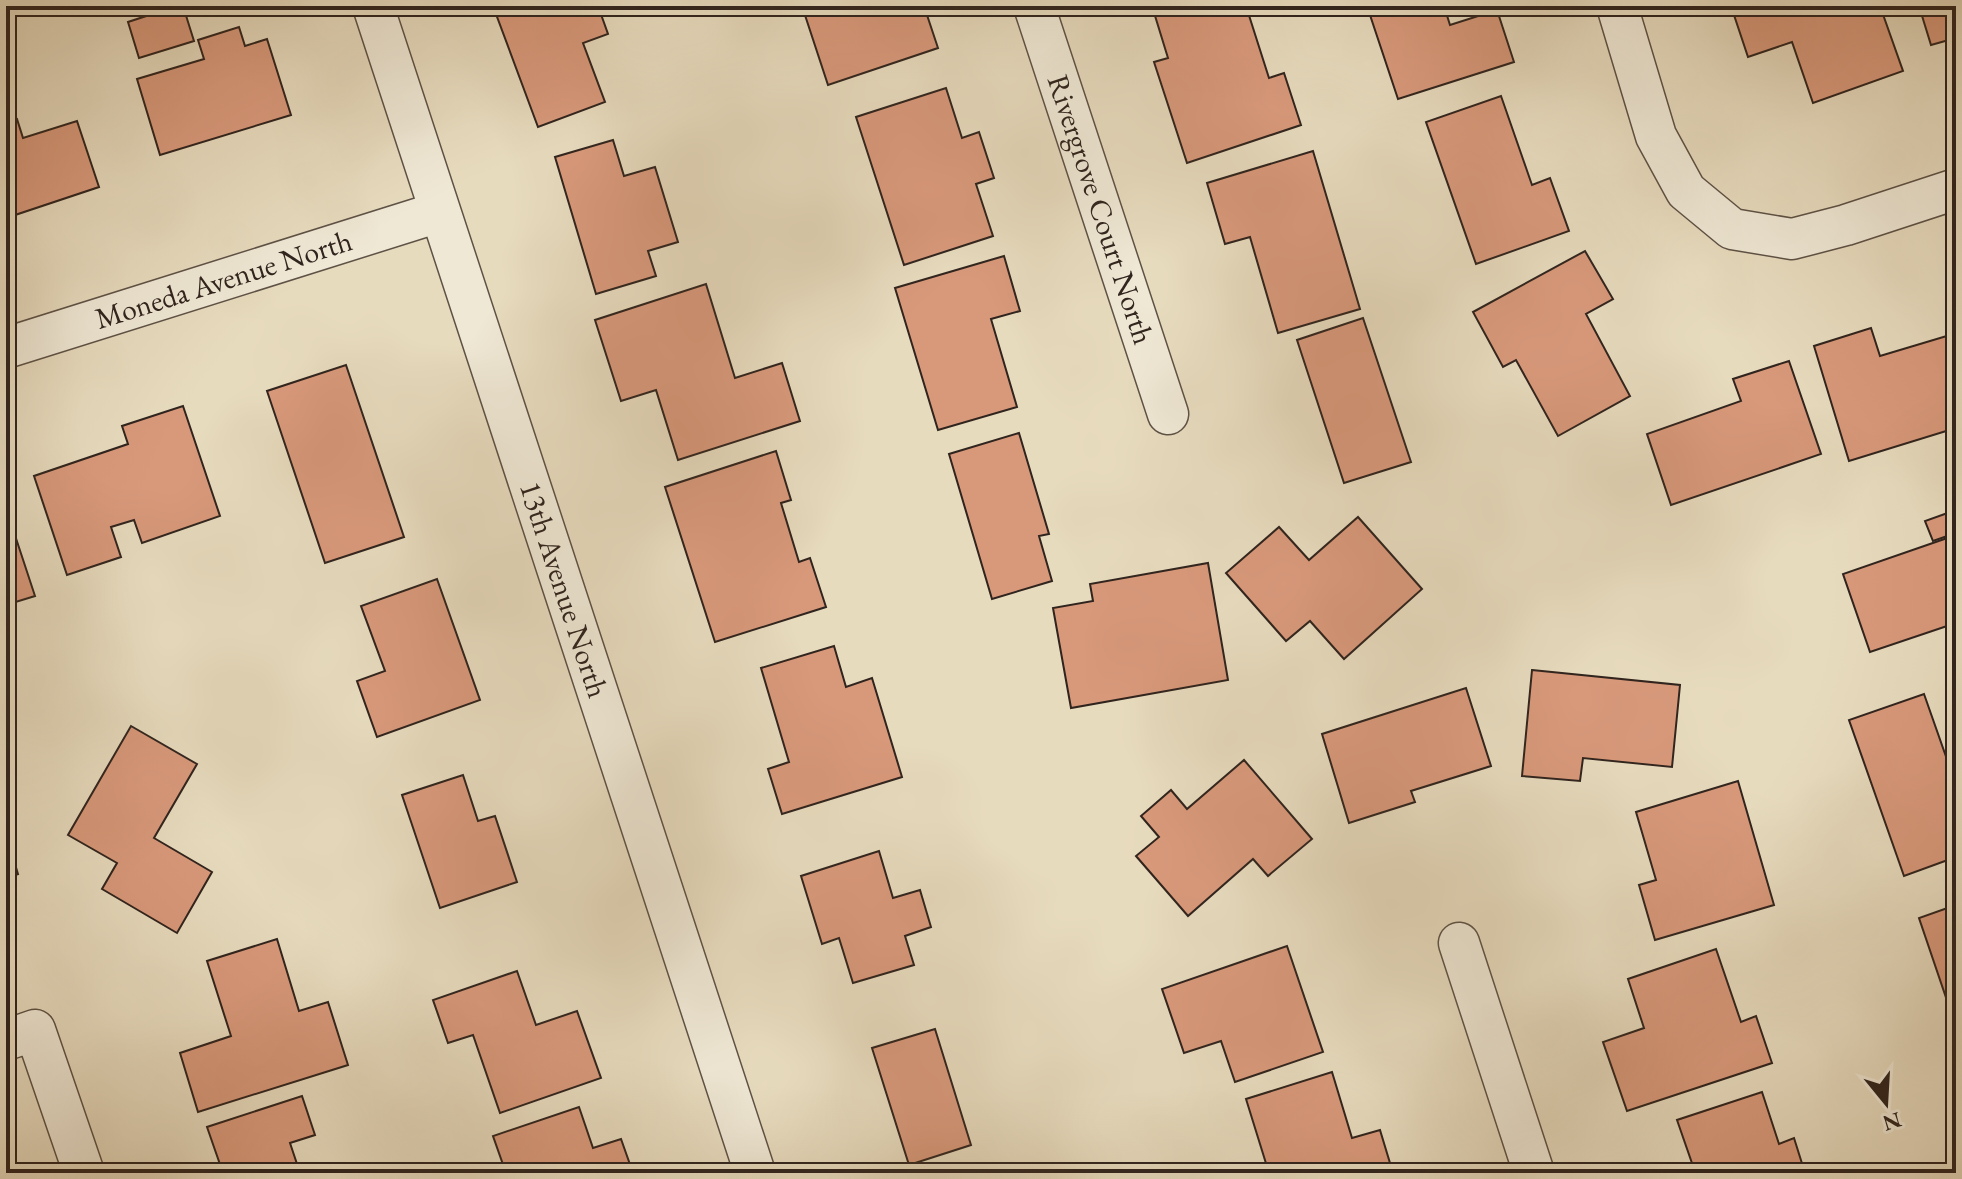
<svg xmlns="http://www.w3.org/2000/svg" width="1962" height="1179" viewBox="0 0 1962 1179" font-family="'EB Garamond',serif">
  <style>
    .building { fill: #d8997b; stroke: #30241e; stroke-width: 2 }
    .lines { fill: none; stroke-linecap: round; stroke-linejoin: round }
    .minor-casing { stroke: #5e5246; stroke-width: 43 }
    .minor { stroke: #efe8d5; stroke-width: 40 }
    .labels { text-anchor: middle; stroke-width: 6; stroke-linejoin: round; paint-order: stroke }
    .street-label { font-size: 30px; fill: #30241e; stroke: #efe8d5 }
  </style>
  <rect width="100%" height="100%" fill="#e7dbbe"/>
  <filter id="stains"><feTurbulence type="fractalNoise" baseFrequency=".0025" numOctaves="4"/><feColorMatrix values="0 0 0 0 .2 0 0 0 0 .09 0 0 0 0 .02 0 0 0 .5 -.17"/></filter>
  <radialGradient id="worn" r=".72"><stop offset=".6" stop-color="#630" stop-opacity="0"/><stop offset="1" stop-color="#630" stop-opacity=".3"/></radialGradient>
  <g class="building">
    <path d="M177 6H183L194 41 139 58 128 22Z"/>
    <path d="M493 6H598L608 34 583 43 605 102 538 127Z"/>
    <path d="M802 6H924L938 48 828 85Z"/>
    <path d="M1152 6H1246L1269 78 1284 73 1301 125 1187 163 1154 62 1168 58Z"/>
    <path d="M1367 6H1444L1450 25 1497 10 1514 62 1398 99Z"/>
    <path d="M1731 6H1880L1903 71 1813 103 1792 42 1748 57Z"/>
    <path d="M1919 6H1956V38L1931 45Z"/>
    <path d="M239 27 245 46 267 39 291 115 160 155 137 79 204 59 198 40Z"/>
    <path d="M946 88 962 138 979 132 994 178 976 184 993 236 904 265 856 117Z"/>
    <path d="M1501 96 1532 185 1550 178 1569 231 1476 264 1426 122Z"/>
    <path d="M17 119 23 138 77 121 99 187 6 218V123Z"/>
    <path d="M613 140 624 176 655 167 678 242 648 251 656 276 596 294 555 157Z"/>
    <path d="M1313 151 1360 309 1278 333 1250 237 1225 244 1207 183Z"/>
    <path d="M1585 251 1613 299 1586 314 1630 396 1558 436 1516 360 1503 367 1473 312Z"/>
    <path d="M1004 256 1020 311 991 319 1017 407 938 430 895 288Z"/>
    <path d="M706 284 735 378 782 363 800 421 678 460 656 390 621 401 595 320Z"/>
    <path d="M1363 318 1411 462 1344 483 1297 340Z"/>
    <path d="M1871 328 1880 356 1950 335 1956 354V428L1849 461 1814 346Z"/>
    <path d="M1789 361 1821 454 1671 505 1647 434 1741 401 1733 379Z"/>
    <path d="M346 365 404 537 325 563 267 391Z"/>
    <path d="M183 406 220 516 142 543 134 520 111 527 121 557 67 575 34 476 128 444 122 426Z"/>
    <path d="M1019 433 1049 534 1039 536 1052 581 992 599 949 454Z"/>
    <path d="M776 451 791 500 781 503 799 562 810 558 826 607 715 642 665 487Z"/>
    <path d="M6 508 35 596 6 605Z"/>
    <path d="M1956 510V533L1933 541 1925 521Z"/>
    <path d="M1358 517 1422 589 1344 659 1310 621 1286 641 1226 573 1279 527 1309 560Z"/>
    <path d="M1956 535V623L1870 652 1843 574Z"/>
    <path d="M1208 563 1228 680 1071 708 1053 608 1093 601 1090 584Z"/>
    <path d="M437 579 480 700 377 737 357 681 385 671 361 606Z"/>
    <path d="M834 646 846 687 872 678 902 777 782 814 768 769 789 762 761 668Z"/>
    <path d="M1532 670 1680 685 1672 767 1583 758 1580 781 1522 776Z"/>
    <path d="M1466 688 1491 766 1411 791 1415 802 1349 823 1322 734Z"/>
    <path d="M1924 694 1956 785V857L1904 876 1849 720Z"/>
    <path d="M131 726 197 764 154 838 212 872 177 933 102 889 117 863 68 835Z"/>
    <path d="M1244 760 1312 839 1268 876 1253 859 1188 916 1136 856 1159 837 1141 816 1171 790 1187 809Z"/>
    <path d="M463 775 478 821 495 816 517 882 440 908 402 795Z"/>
    <path d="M1738 781 1774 905 1655 940 1639 885 1656 880 1636 812Z"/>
    <path d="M6 834 18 874 6 878Z"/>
    <path d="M879 851 893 898 920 890 931 927 905 936 914 965 853 983 839 938 822 944 801 876Z"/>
    <path d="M1956 905V1027L1919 918Z"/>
    <path d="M277 939 299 1011 328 1002 348 1065 198 1112 180 1053 231 1036 207 961Z"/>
    <path d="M1287 946 1323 1052 1235 1082 1221 1041 1184 1053 1162 989Z"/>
    <path d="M1716 949 1741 1022 1756 1016 1772 1063 1627 1111 1603 1042 1644 1028 1628 979Z"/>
    <path d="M517 971 536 1025 577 1011 601 1078 500 1113 473 1035 448 1043 433 1000Z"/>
    <path d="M935 1029 971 1145 909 1165 872 1048Z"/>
    <path d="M1332 1072 1352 1138 1380 1130 1393 1173H1269L1246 1099Z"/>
    <path d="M1762 1092 1779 1144 1794 1138 1805 1173H1683L1694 1169 1677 1120Z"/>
    <path d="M302 1096 315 1135 290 1143 300 1173H223L207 1127Z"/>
    <path d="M579 1107 593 1148 621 1139 633 1173H506L493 1136Z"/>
  </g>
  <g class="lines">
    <defs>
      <g id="minor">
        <path id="s1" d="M373 6 755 1173"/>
        <path id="s2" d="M1034 6 1168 414"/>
        <path d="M1617 6 1656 136 1686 191 1732 229 1792 239 1846 225 1956 189"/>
        <path id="s3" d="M6 348 439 212"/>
        <path d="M1459 943 1534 1173"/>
        <path d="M6 1040 35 1030 84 1173"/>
      </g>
    </defs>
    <use href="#minor" class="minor-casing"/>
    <use href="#minor" class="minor"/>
  </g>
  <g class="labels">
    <g class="street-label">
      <text dy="10" stroke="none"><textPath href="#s2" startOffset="214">Rivergrove Court North</textPath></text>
      <text dy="10" stroke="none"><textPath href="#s3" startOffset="228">Moneda Avenue North</textPath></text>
      <text dy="10" stroke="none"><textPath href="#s1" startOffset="614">13th Avenue North</textPath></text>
    </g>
  </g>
  <rect width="1962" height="1179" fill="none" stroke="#e7dbbe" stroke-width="32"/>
  <rect x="8" y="8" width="1946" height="1163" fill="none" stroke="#30241e" stroke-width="4"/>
  <rect x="16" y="16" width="1930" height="1147" fill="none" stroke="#30241e" stroke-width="2"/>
  <g transform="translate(1886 1103) rotate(162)" stroke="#efe8d5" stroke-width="6" paint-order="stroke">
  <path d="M0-6L14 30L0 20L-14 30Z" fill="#30241e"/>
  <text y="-12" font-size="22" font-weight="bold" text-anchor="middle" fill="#30241e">N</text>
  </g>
  <rect width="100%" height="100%" filter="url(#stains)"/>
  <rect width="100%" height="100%" fill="url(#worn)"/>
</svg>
